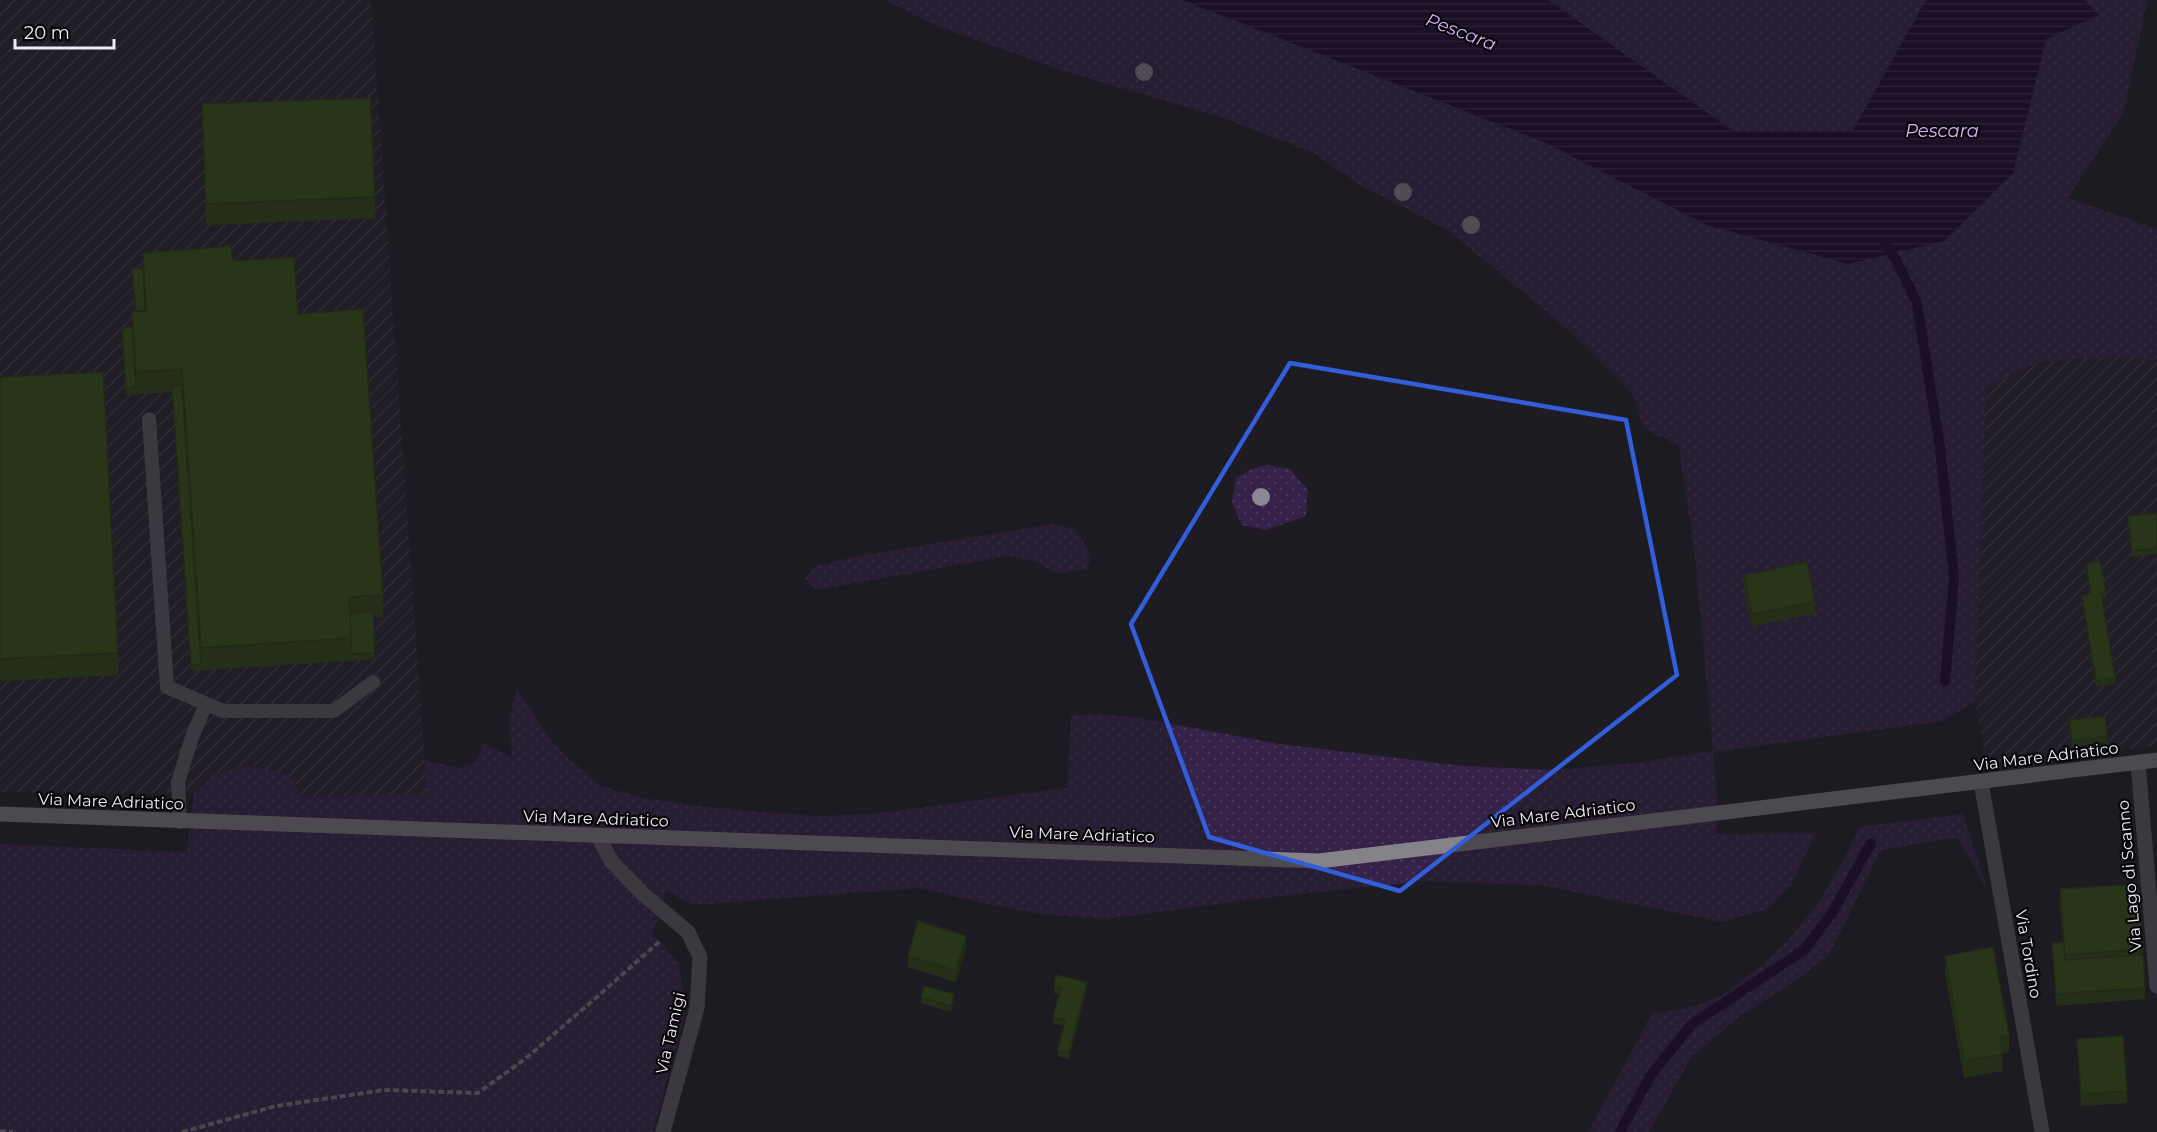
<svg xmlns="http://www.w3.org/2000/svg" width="2157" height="1132" viewBox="0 0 2157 1132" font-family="Montserrat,sans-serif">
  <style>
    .industrial { fill: url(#industrial-furrows) }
    .grass { fill: url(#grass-dots) }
    .water { fill: url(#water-rules) }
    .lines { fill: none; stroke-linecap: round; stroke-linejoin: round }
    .stream { stroke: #170129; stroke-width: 10 }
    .path { stroke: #7e7b82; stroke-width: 4; stroke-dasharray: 6 3; stroke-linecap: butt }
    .service { stroke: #5f5d62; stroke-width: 14 }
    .minor { stroke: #5f5d62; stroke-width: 15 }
    .secondary { stroke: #858289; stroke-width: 15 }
    .tree { fill: #8d8795 }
    .wall { fill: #30480d }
    .shaded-wall { fill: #273b0a }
    .building { fill: #38540f; stroke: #273b0a; stroke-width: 1.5 }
    .marked { fill: none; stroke: #325eda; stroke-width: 4.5; stroke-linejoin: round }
    .labels { text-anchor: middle; stroke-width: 4.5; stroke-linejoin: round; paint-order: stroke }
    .street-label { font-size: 16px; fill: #eeebf1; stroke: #08060a }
    .water-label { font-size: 18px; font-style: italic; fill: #d6b5fc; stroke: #08060a }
  </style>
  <defs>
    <pattern id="industrial-furrows" width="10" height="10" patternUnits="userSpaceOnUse" patternTransform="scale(1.5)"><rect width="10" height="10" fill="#26202e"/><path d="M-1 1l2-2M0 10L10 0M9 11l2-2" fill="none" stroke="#46414d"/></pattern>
    <pattern id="grass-dots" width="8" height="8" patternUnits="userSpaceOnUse" patternTransform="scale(1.5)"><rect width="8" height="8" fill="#352248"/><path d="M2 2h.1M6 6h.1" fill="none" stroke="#49385a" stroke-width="1.8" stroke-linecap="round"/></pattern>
    <pattern id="water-rules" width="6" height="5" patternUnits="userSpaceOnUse" patternTransform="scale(1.5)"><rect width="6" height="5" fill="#170129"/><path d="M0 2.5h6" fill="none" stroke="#392648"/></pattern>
  </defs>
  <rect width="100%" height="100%" fill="#1e1b23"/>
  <g class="industrial">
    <path d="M0 0H371L427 795 301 797 214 773 194 794 0 792Z"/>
    <path d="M2118 356 2157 361V745L1988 773 1975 702 1986 388 2038 362Z"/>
  </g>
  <g class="grass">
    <path d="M885 0H1183L1546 143 1707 225 2013 173 2046 39 2098 15 2084 0H2147L2124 112 2068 198 2157 229V361L2118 356 2038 362 1986 388 1975 702 1942 721 1713 752 1717 798V834L1816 833 1791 885 1767 909 1721 922 1545 886 1425 881 1263 898 1106 919 1042 914 982 903 919 888 693 905 666 891 653 934 679 964 685 1013 653 1132H0V844L187 852 194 794 214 773 253 766 289 775 301 797 426 795 425 760 459 768 476 762 484 743 512 757 509 721 517 688 549 738 570 760 601 786 643 798 706 807 814 816 874 814 1067 788 1071 715 1098 714 1134 717 1280 744 1463 766 1554 770 1642 762 1713 751 1696 566 1679 446 1643 428 1634 395 1572 333 1449 231 1360 185 1314 153 1224 118 1063 71 935 25Z"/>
    <path d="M1548 0H1926L1852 132 1733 131Z"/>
    <path d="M1267 465 1290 469 1308 490 1306 516 1266 530 1242 525 1232 503 1236 478 1251 469Z"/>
    <path d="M1053 524 1075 529 1090 553 1088 569 1058 574 1037 562 1008 556 816 590 805 578 816 566 858 556Z"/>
    <path d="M1963 814 1987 890 1958 837 1881 850 1829 955 1793 983 1741 1015 1691 1058 1649 1132H1588L1652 1014C1676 1010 1700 1007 1722 995 1731 990 1740 982 1748 976 1801 935 1832 888 1859 827Z"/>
  </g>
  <path class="water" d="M1183 0H1548L1733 131 1852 132 1926 0H2084L2099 15 2046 39 2013 173 1944 241 1848 264 1707 225 1546 143Z"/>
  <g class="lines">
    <g class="stream">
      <path d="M1884 243 1896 260 1917 303 1940 448 1954 577 1945 681"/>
      <path d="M1620 1132 1651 1075 1692 1024 1804 950 1832 913 1871 843"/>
    </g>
    <g class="path">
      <path d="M0 1131 13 1132"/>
      <path d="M182 1132 276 1106 384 1090 478 1093 525 1059 597 997 661 940"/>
    </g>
    <g class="service">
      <path d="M149 419 167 687 223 711H334L373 682"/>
      <path d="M180 822 178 782 192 737 206 704"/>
    </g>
    <g class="minor">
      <path d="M2138 763 2157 986"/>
      <path d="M1981 782 2042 1132"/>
      <path d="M598 836 611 861 643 894 688 932 700 957 697 1008 663 1132"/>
    </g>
    <path class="secondary" d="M0 814 1319 861 2157 760"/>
  </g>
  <g class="tree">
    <circle cx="1144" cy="72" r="9"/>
    <circle cx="1403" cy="192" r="9"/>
    <circle cx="1471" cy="225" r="9"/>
    <circle cx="1261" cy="497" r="9"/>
  </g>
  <g class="wall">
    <path d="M202 104 375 197V218L206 225Z"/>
    <path d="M143 253 233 261 298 314 383 595V617H373L375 659 191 671 172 392 126 395 122 334 132 327V311H135L132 269 143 268Z"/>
    <path d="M0 377 118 653V675L0 681Z"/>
    <path d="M2157 513V554L2132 557 2128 516Z"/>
    <path d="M2086 564 2106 591V597L2102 598 2115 678V684L2096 687 2082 602V596L2090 594 2086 570Z"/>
    <path d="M1744 575 1815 602V614L1752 626 1744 587Z"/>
    <path d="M2069 720 2107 736V742L2072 747Z"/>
    <path d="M2138 884 2145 988V999L2056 1006 2052 943 2063 942 2060 906V889Z"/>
    <path d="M966 947 956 982 908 967V956Z"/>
    <path d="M1945 956 2009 1035V1052L2002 1053 2003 1071 1964 1078 1945 973Z"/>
    <path d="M1054 987 1087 988 1069 1059 1058 1056V1050L1064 1026 1053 1023V1017L1059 994 1054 993Z"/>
    <path d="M921 997 954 1000 951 1012 921 1003Z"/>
    <path d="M2077 1039 2127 1091V1103L2081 1106Z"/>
  </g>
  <g class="shaded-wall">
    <path d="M966 936V947L956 982V971Z"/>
    <path d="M1087 982V988L1069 1059V1053Z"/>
    <path d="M954 994V1000L951 1012V1006Z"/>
  </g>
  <g class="building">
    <path d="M370 98 375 197 206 204 202 104Z"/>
    <path d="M231 246 233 261 294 257 298 314 363 309 383 595 349 597 352 638 201 648 182 369 136 372 132 311H146L143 253Z"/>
    <path d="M143 268 145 311H136L132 269Z"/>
    <path d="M132 327 136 388 126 389 122 328Z"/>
    <path d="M103 372 118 653 0 659V377Z"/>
    <path d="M182 385 201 664 191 665 172 386Z"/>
    <path d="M2157 513V548L2132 551 2128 516Z"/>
    <path d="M2100 561 2106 591 2101 592 2115 678 2096 681 2082 596 2091 594 2086 564Z"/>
    <path d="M1807 562 1815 602 1752 614 1744 575Z"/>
    <path d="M373 611 375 653 352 654 350 613Z"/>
    <path d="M2105 716 2107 736 2072 741 2069 720Z"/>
    <path d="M2138 884 2143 949 2065 955 2060 889Z"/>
    <path d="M918 921 966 936 956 971 908 956Z"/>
    <path d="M2064 942 2065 960 2143 955 2145 988 2056 994 2052 943Z"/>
    <path d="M1993 947 2009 1035 2000 1037 2003 1054 1964 1061 1945 956Z"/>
    <path d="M1056 975 1087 982 1069 1053 1058 1050 1065 1020 1053 1017 1061 988 1054 987Z"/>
    <path d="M924 986 954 994 951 1006 921 997Z"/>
    <path d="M2123 1036 2127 1091 2081 1094 2077 1039Z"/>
  </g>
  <path d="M0 0H2157V1132H0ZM1290 363 1626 420 1677 675 1400 891 1209 837 1131 624Z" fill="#1e1b23" fill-opacity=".55" fill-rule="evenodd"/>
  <path class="marked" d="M1290 363 1626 420 1677 675 1400 891 1209 837 1131 624Z"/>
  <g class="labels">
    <g class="street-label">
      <text transform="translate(2046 756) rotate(-7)" y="6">Via Mare Adriatico</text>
      <text transform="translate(111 801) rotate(2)" y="6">Via Mare Adriatico</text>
      <text transform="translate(1563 813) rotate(-7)" y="6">Via Mare Adriatico</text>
      <text transform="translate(596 818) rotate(2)" y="6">Via Mare Adriatico</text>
      <text transform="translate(1082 834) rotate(2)" y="6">Via Mare Adriatico</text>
      <text transform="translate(2129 876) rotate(-95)" y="6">Via Lago di Scanno</text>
      <text transform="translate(2029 954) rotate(80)" y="6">Via Tordino</text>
      <text transform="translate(670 1033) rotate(-77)" y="6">Via Tamigi</text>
    </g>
    <g class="water-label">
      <text transform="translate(1461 32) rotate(21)" y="6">Pescara</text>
      <text x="1942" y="137">Pescara</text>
    </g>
  </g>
  <path d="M15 39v9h99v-9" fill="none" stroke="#eeebf1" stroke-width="3"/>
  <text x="24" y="39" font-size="18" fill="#eeebf1" stroke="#08060a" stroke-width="4.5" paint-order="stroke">20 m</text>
</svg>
